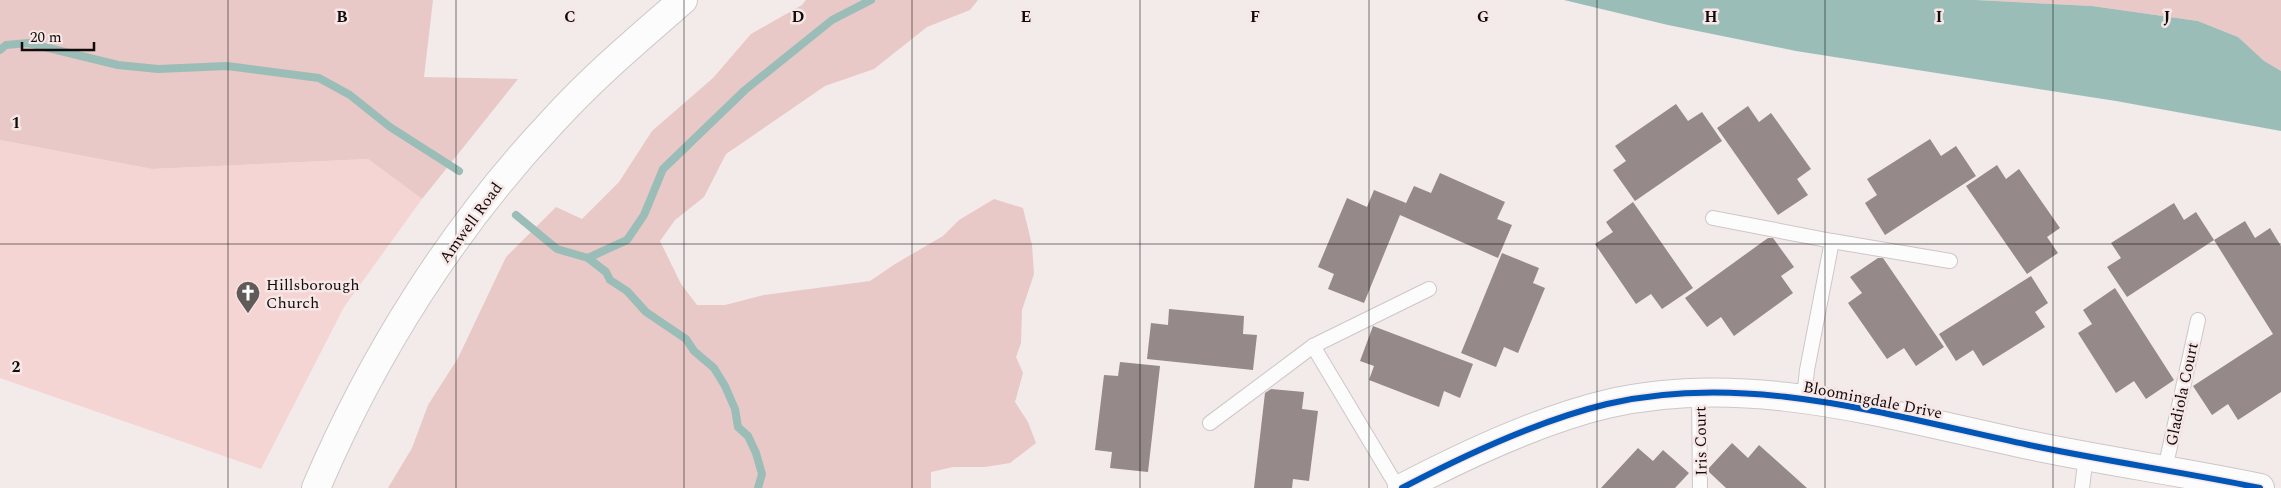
<svg xmlns="http://www.w3.org/2000/svg" width="2281" height="488" viewBox="0 0 2281 488" font-family="Spectral,serif">
  <style>
    .green { fill: #f4d5d3 }
    .forest { fill: #e8c9c7 }
    .water { fill: #9bbdb8 }
    .lines { fill: none; stroke-linecap: round; stroke-linejoin: round }
    .stream { stroke: #9bbdb8; stroke-width: 8 }
    .building { fill: #958989 }
    .service-casing { stroke: #cec7c7; stroke-width: 16 }
    .minor-casing { stroke: #cec7c7; stroke-width: 30 }
    .secondary-casing { stroke: #cec7c7; stroke-width: 30 }
    .service { stroke: #fdfcfc; stroke-width: 14 }
    .minor { stroke: #fdfcfc; stroke-width: 28 }
    .secondary { stroke: #fdfcfc; stroke-width: 28 }
    .cycleway-casing { stroke: #f7e7e6; stroke-width: 9 }
    .cycleway { stroke: #0057b8; stroke-width: 6 }
    .grid { fill: none; stroke: #110c0b; stroke-width: 1; stroke-opacity: 0.55 }
    .labels { text-anchor: middle; stroke-width: 5; stroke-linejoin: round; paint-order: stroke }
    .street-label { font-size: 16px; fill: #110c0b; stroke: #f7e7e6 }
    .poi-label { font-size: 16px; fill: #110c0b; stroke: #f7e7e6; text-anchor: start }
    .grid-label { font-size: 16px; text-anchor: middle; font-weight: bold; fill: #110c0b; stroke: #f7e7e6; stroke-width: 5; stroke-linejoin: round; paint-order: stroke }
  </style>
  <rect width="100%" height="100%" fill="#f3eaea"/>
  <path class="green" d="M0 140 152 169 368 159 422 199 344 307 261 469 0 378Z"/>
  <g class="forest">
    <path d="M0 0H433L424 77 518 79 422 199 368 159 152 169 0 140Z"/>
    <path d="M806 0H978L970 10 927 27 874 69 825 86 726 154 704 197 675 220 660 241 681 284 697 305H725L764 295 870 281 895 264 943 236 959 220 994 199 1023 208 1032 245 1034 274 1022 310 1021 343 1016 357 1023 373 1015 402 1028 422 1036 443 1010 463 985 467H953L931 472V488H388L412 448 428 405 458 358 506 257 556 207 582 219 619 182 652 131 713 78 751 34 802 5Z"/>
    <path d="M1976 0H2281V71L2264 62 2238 37 2198 21 2092 6Z"/>
  </g>
  <path class="water" d="M1564 0H1976L2092 6 2198 21 2238 37 2264 61 2281 71V131L2116 101 1796 51 1668 25Z"/>
  <g class="lines">
    <g class="stream">
      <path d="M0 50 6 45 28 43 118 65 158 69 227 66 319 78 350 95 390 127 459 171"/>
      <path d="M516 215 557 249 588 258 627 240 644 215 663 169 745 90 832 20 871 0"/>
      <path d="M588 258 606 272 610 280 627 291 646 312 686 339 694 351 714 368 725 386 735 409 738 427 748 436 756 453 762 474 758 488"/>
    </g>
  </g>
  <g class="building">
    <path d="M1676 104 1688 121 1702 112 1722 141 1635 201 1613 170 1626 161 1615 146Z"/>
    <path d="M1748 106 1759 122 1771 113 1811 169 1797 179 1808 195 1778 215 1717 128Z"/>
    <path d="M1930 139 1941 156 1956 146 1976 176 1885 235 1865 203 1877 195 1867 179Z"/>
    <path d="M1997 165 2006 179 2019 169 2060 228 2047 237 2058 253 2027 274 1966 186Z"/>
    <path d="M1440 173 1505 202 1497 219 1512 225 1498 258 1400 215 1364 303 1328 289 1334 274 1318 267 1347 198 1367 207 1374 190 1406 203 1401 214 1414 186 1431 193Z"/>
    <path d="M1633 202 1693 288 1662 309 1651 294 1636 304 1595 244 1613 232 1606 222Z"/>
    <path d="M2174 203 2184 220 2196 212 2214 240 2127 297 2107 267 2121 258 2111 243Z"/>
    <path d="M2245 221 2255 238 2270 228 2281 246V392L2238 420 2228 404 2212 415 2193 386 2273 334 2214 240Z"/>
    <path d="M1768 238H1773L1794 267 1781 276 1793 293 1734 336 1721 317 1707 327 1685 298Z"/>
    <path d="M1502 253 1539 268 1533 283 1545 288 1518 353 1504 347 1496 367 1461 353Z"/>
    <path d="M1878 258H1883L1944 347 1916 366 1904 348 1887 359 1848 303 1862 293 1850 277Z"/>
    <path d="M2031 276 2048 303 2035 312 2045 327 1983 366 1973 350 1956 361 1939 334Z"/>
    <path d="M2115 288 2174 380 2146 399 2134 381 2116 393 2078 333 2092 324 2083 310Z"/>
    <path d="M1169 309 1244 316 1243 334 1257 335 1253 370 1147 359 1151 323 1168 325Z"/>
    <path d="M1373 326 1473 364 1460 398 1444 391 1439 407 1369 380 1374 366 1360 361Z"/>
    <path d="M1120 362 1160 366 1148 472 1110 468 1112 452 1095 450 1104 375 1118 376Z"/>
    <path d="M1271 389 1304 392 1302 409 1318 411 1309 481 1293 479 1292 488H1254L1265 393Z"/>
    <path d="M1732 443 1748 458 1759 445 1807 488H1726L1709 472V468Z"/>
    <path d="M1638 448 1653 461 1663 450 1689 473 1675 488H1601Z"/>
  </g>
  <g class="lines">
    <defs>
      <g id="service">
        <path d="M1713 218 1832 241 1950 261"/>
        <path d="M1699 393 1700 488"/>
        <path d="M1804 398 1807 370 1832 241"/>
        <path d="M1210 423 1313 346"/>
        <path d="M2165 469 2198 320"/>
        <path d="M1398 488 1313 346 1429 289"/>
        <path d="M2082 488 2086 456"/>
      </g>
      <path id="minor" d="M1402 488C1463 456 1540 420 1607 404 1748 371 1891 416 2029 445 2105 461 2183 472 2260 488"/>
      <path id="secondary" d="M316 488C373 354 453 227 553 121 593 77 638 39 683 0"/>
    </defs>
    <use href="#service" class="service-casing"/>
    <use href="#minor" class="minor-casing"/>
    <use href="#secondary" class="secondary-casing"/>
    <use href="#service" class="service"/>
    <use href="#minor" class="minor"/>
    <use href="#secondary" class="secondary"/>
    <defs>
      <path id="cycleway" d="M1402 488C1463 456 1540 420 1607 404 1748 371 1891 416 2029 445 2105 461 2183 472 2260 488"/>
    </defs>
    <use href="#cycleway" class="cycleway-casing"/>
    <use href="#cycleway" class="cycleway"/>
  </g>
  <path class="grid" d="M228 0V488M456 0V488M684 0V488M912 0V488M1140 0V488M1369 0V488M1597 0V488M1825 0V488M2053 0V488M0 244H2281"/>
  <defs>
    <symbol id="church-pin" viewBox="-11 -11 22 30"><path d="M0 17L-7.5 6A9.5 9.5 0 1 1 7.5 6Z" fill="#605a59" stroke="#f7e7e6"/><path d="M-1.2-6h2.4v3.5h3.3v2.4h-3.3V6h-2.4V-.1h-3.3v-2.4h3.3Z" fill="#fff"/></symbol>
  </defs>
  <g fill-rule="evenodd">
    <use href="#church-pin" x="234" y="279" width="28" height="38"/>
  </g>
  <g class="labels">
    <g class="street-label">
      <text transform="translate(470 222) rotate(-54)" y="6">Amwell Road</text>
      <text transform="translate(2181 394) rotate(-78)" y="6">Gladiola Court</text>
      <text transform="translate(1873 399) rotate(11)" y="6">Bloomingdale Drive</text>
      <text transform="translate(1700 441) rotate(-91)" y="6">Iris Court</text>
    </g>
    <g class="poi-label">
      <text x="266" y="290">Hillsborough<tspan x="266" dy="18">Church</tspan></text>
    </g>
  </g>
  <g class="grid-label">
    <text x="342" y="22">B</text>
    <text x="570" y="22">C</text>
    <text x="798" y="22">D</text>
    <text x="1026" y="22">E</text>
    <text x="1255" y="22">F</text>
    <text x="1483" y="22">G</text>
    <text x="1711" y="22">H</text>
    <text x="1939" y="22">I</text>
    <text x="2167" y="22">J</text>
    <text x="16" y="128">1</text>
    <text x="16" y="372">2</text>
  </g>
  <path d="M22 42v8h72v-8" fill="none" stroke="#110c0b" stroke-width="2.5"/>
  <text x="30" y="42" font-size="15" fill="#110c0b" stroke="#f7e7e6" stroke-width="4" paint-order="stroke">20 m</text>
</svg>
